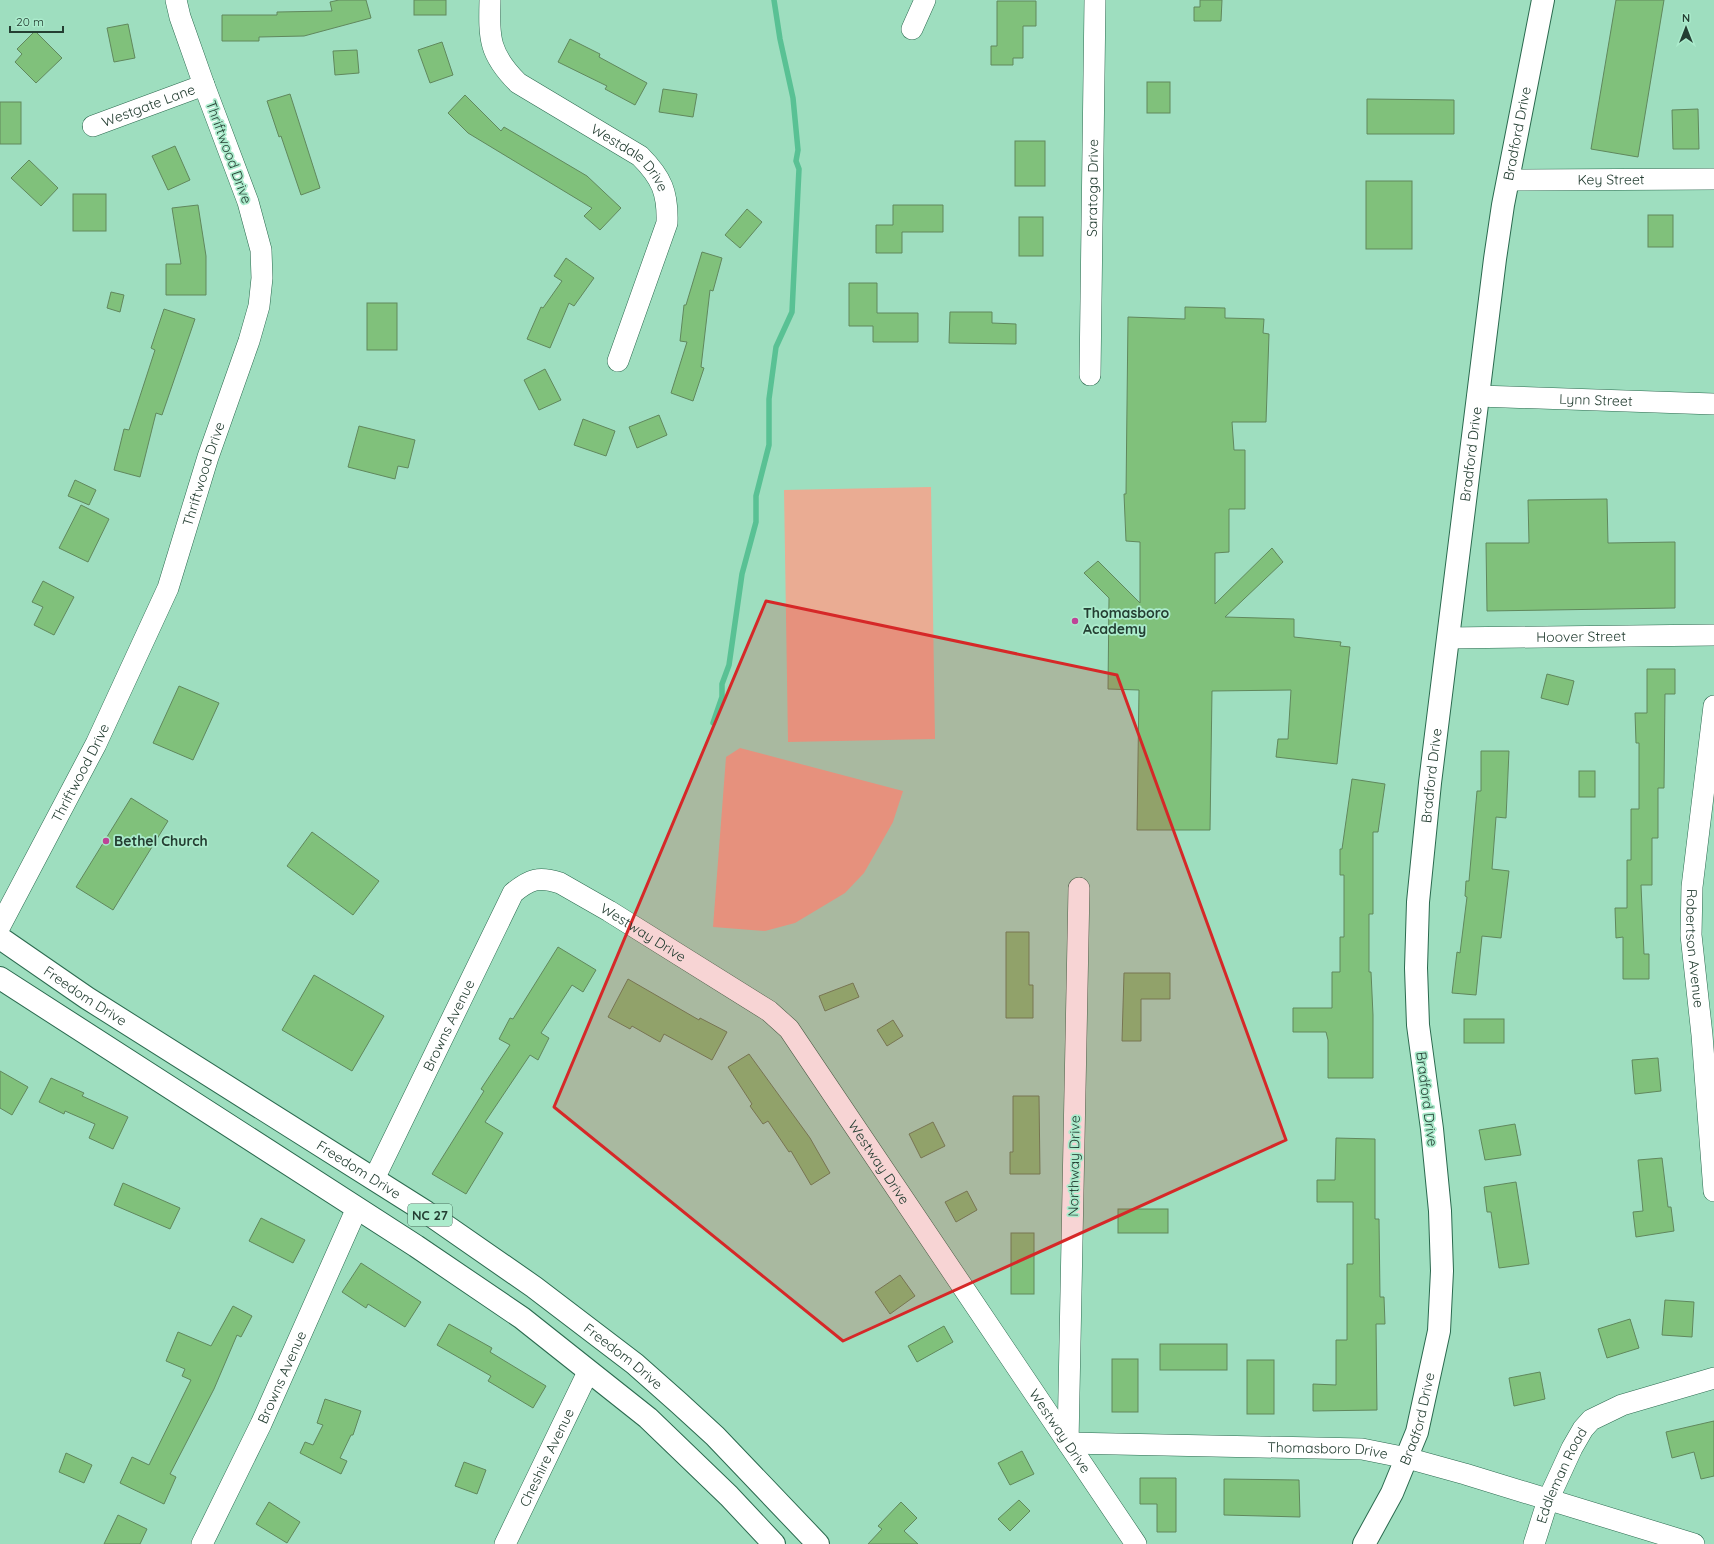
<svg xmlns="http://www.w3.org/2000/svg" width="1714" height="1544" viewBox="0 0 1714 1544" font-family="Quicksand,sans-serif">
  <style>
    .green { fill: #eaac93 }
    .lines { fill: none; stroke-linecap: round; stroke-linejoin: round }
    .stream { stroke: #59c194; stroke-width: 5.5 }
    .building { fill: #80c17b; stroke: #60885d }
    .street-casing { stroke: #2b6a4f; stroke-width: 22 }
    .secondary-casing { stroke: #2b6a4f; stroke-width: 24 }
    .primary-casing { stroke: #2b6a4f; stroke-width: 24 }
    .street { stroke: #fff; stroke-width: 21 }
    .secondary { stroke: #fff; stroke-width: 22 }
    .primary { stroke: #fff; stroke-width: 22 }
    .marked { fill: #d62828; fill-opacity: 0.2; stroke: #d62828; stroke-width: 3; stroke-linejoin: round }
    .poi-dot { fill: #be4497; stroke: #abebcc; stroke-width: 1.5 }
    .labels { text-anchor: middle; stroke-width: 3.5; stroke-linejoin: round; paint-order: stroke }
    .shield { fill: #abebcc; stroke: #4c7260; stroke-width: 1 }
    .shield-label { font-size: 13px; font-weight: bold; fill: #243e32 }
    .street-label { font-size: 14px; fill: #243e32; stroke: #abebcc }
    .poi-label { font-size: 14px; font-weight: bold; fill: #243e32; stroke: #abebcc; text-anchor: start }
  </style>
  <rect width="100%" height="100%" fill="#9edebf"/>
  <g class="green">
    <path d="M931 487 935 739 788 742 784 490Z"/>
    <path d="M740 748 903 791 893 822 880 845 864 873 845 893 795 923 765 931 713 927 726 757Z"/>
  </g>
  <g class="lines">
    <path class="stream" d="M713 723 722 697V684L729 665 742 574 756 522V496L769 445V399L776 347 792 312 799 169 796 161 798 150 793 98 780 39 774 0"/>
  </g>
  <g class="building">
    <path d="M339 0H366L371 18 304 36 259 37V41H222V15H277V12L332 11 330 2Z"/>
    <rect x="414" y="0" width="32" height="15"/>
    <path d="M1200 0H1222L1221 21H1194V7H1200Z"/>
    <path d="M1616 0H1664L1638 157 1591 149Z"/>
    <path d="M997 1H1036V26H1023V58H1013V65H991V46H997Z"/>
    <path d="M128 24 135 58 114 62 107 28Z"/>
    <path d="M35 31 62 58 36 83 15 62 22 54 17 49Z"/>
    <path d="M570 39 600 54 599 57 647 83 635 105 605 89 607 86 558 62Z"/>
    <path d="M442 42 453 75 430 83 418 50Z"/>
    <path d="M357 50 359 73 335 75 333 51Z"/>
    <rect x="1147" y="82" width="23" height="31"/>
    <path d="M663 89 697 94 693 117 659 112Z"/>
    <path d="M290 94 320 188 301 195 281 136 279 137 267 101Z"/>
    <path d="M465 95 501 131 504 127 587 176 621 208 600 230 584 216 592 208 468 133 448 113Z"/>
    <path d="M1367 99 1454 100V134H1367Z"/>
    <rect x="0" y="102" width="21" height="42"/>
    <path d="M1698 109 1699 149H1673L1672 110Z"/>
    <rect x="1015" y="141" width="30" height="45"/>
    <path d="M175 146 190 180 168 190 152 156Z"/>
    <path d="M29 160 58 188 41 206 11 178Z"/>
    <rect x="1366" y="181" width="46" height="68"/>
    <rect x="73" y="194" width="33" height="37"/>
    <path d="M198 205 206 256V295H166V264H181L172 208Z"/>
    <path d="M893 205H943V232H902V253H876V225H893Z"/>
    <path d="M747 209 762 222 740 248 725 235Z"/>
    <rect x="1648" y="215" width="25" height="32"/>
    <rect x="1019" y="217" width="24" height="39"/>
    <path d="M702 252 722 258 713 291 710 290 701 367 704 368 693 401 671 393 687 342 680 341 684 305H686Z"/>
    <path d="M566 258 594 278 574 306 569 303 550 348 527 339 541 307 543 308 562 281 554 276Z"/>
    <path d="M849 283H877V313H918V342H873V326H849Z"/>
    <path d="M111 292 124 295 120 312 107 308Z"/>
    <rect x="367" y="303" width="30" height="47"/>
    <path d="M1185 307 1225 308V318L1264 319 1263 333 1269 334 1266 422H1232L1234 450H1245V509H1229V552L1215 553V604L1272 548 1283 562 1225 617 1294 619V637L1341 642 1340 646 1350 647 1337 764 1276 757 1278 739H1288L1291 690 1212 691 1210 830H1137L1139 690 1108 689 1109 598 1084 573 1098 561 1140 603V542L1126 541 1124 494H1126L1128 317 1185 319Z"/>
    <path d="M164 309 195 319 162 415 156 413 140 477 114 470 124 429 129 430 155 350 151 348Z"/>
    <path d="M950 312H992V323L1016 324V344L949 343Z"/>
    <path d="M545 369 561 400 539 410 524 380Z"/>
    <path d="M659 415 667 435 637 448 629 427Z"/>
    <path d="M583 419 615 431 606 456 574 445Z"/>
    <path d="M359 426 415 440 408 468 398 466 395 479 348 467Z"/>
    <path d="M75 480 96 490 89 505 68 496Z"/>
    <path d="M1607 499 1608 543 1675 542V608L1487 611 1486 543H1529L1528 500Z"/>
    <path d="M81 505 109 519 88 562 59 548Z"/>
    <path d="M43 581 74 597 54 635 34 625 43 607 32 602Z"/>
    <path d="M1647 669H1675V694H1665L1664 788H1658V838H1652V885H1641L1644 954H1649V979H1623V937L1616 938 1615 908H1627V860H1631V809H1639V743H1636L1635 713H1647Z"/>
    <path d="M1547 674 1574 681 1568 705 1541 698Z"/>
    <path d="M179 686 219 703 193 760 153 743Z"/>
    <path d="M1481 751H1509L1506 818 1496 817 1492 869 1509 871 1501 938 1482 936 1476 995 1452 993 1457 952 1460 953 1467 897 1465 896 1466 881H1469L1477 791H1481Z"/>
    <rect x="1579" y="771" width="16" height="26"/>
    <path d="M1352 779 1385 784 1378 832H1373V914H1369V972H1371L1373 1015V1078H1328V1040L1326 1032H1293V1008H1332V972H1340V937H1344V875H1340V849H1342Z"/>
    <path d="M131 798 168 821 113 910 76 887Z"/>
    <path d="M312 832 379 881 353 915 287 866Z"/>
    <path d="M1006 932H1029V985H1033V1018H1006Z"/>
    <path d="M558 947 596 970 583 992 572 985 541 1033 549 1038 538 1060 530 1055 485 1122 503 1133 466 1194 432 1174 484 1091 481 1089 510 1045 499 1039 510 1018 513 1019Z"/>
    <path d="M1124 973H1170V999H1141V1041H1122Z"/>
    <path d="M314 975 384 1016 352 1071 282 1030Z"/>
    <path d="M628 979 699 1020 700 1018 727 1032 712 1060 664 1034 660 1042 632 1026 630 1029 608 1017Z"/>
    <path d="M853 983 859 997 825 1011 819 996Z"/>
    <rect x="1464" y="1019" width="40" height="24"/>
    <path d="M893 1020 903 1036 887 1046 877 1030Z"/>
    <path d="M749 1054 810 1138 830 1173 811 1185 791 1151 789 1152 768 1121 763 1124 750 1106 752 1104 728 1067Z"/>
    <path d="M1658 1058 1661 1091 1635 1094 1632 1060Z"/>
    <path d="M0 1071 28 1087 12 1115 0 1108Z"/>
    <path d="M51 1078 84 1093 82 1096 128 1117 113 1149 89 1138 95 1124 65 1111 64 1114 39 1102Z"/>
    <path d="M1013 1096H1039L1040 1174H1010V1152H1013Z"/>
    <path d="M933 1122 945 1146 921 1158 909 1134Z"/>
    <path d="M1515 1124 1521 1155 1485 1160 1479 1130Z"/>
    <path d="M1336 1138 1375 1139V1219H1379L1380 1297H1384L1385 1324H1376L1377 1410 1313 1411V1384L1336 1385V1340H1347V1264H1353V1202H1317V1180H1335Z"/>
    <path d="M1662 1158 1668 1207H1671L1674 1231 1636 1237 1633 1212 1643 1211 1638 1160Z"/>
    <path d="M1516 1182 1529 1264 1499 1268 1491 1212H1487L1484 1187Z"/>
    <path d="M123 1183 180 1208 170 1229 114 1205Z"/>
    <path d="M967 1191 977 1210 956 1222 945 1202Z"/>
    <rect x="1118" y="1209" width="50" height="24"/>
    <path d="M261 1218 305 1240 293 1263 249 1241Z"/>
    <rect x="1011" y="1233" width="23" height="61"/>
    <path d="M361 1263 421 1302 405 1327 368 1304 366 1308 342 1292Z"/>
    <path d="M900 1275 915 1296 890 1314 875 1292Z"/>
    <path d="M1665 1300 1694 1302 1692 1337 1662 1335Z"/>
    <path d="M233 1306 252 1316 241 1337 237 1335 214 1389 170 1474 176 1477 164 1504 120 1483 132 1457 149 1465 191 1380 182 1376 185 1369 166 1361 178 1332 211 1346Z"/>
    <path d="M1630 1319 1639 1348 1607 1358 1598 1329Z"/>
    <path d="M449 1324 492 1348 490 1352 546 1386 533 1408 488 1381 491 1376 437 1345Z"/>
    <path d="M944 1326 953 1342 917 1362 908 1346Z"/>
    <rect x="1160" y="1344" width="67" height="26"/>
    <rect x="1112" y="1359" width="26" height="53"/>
    <rect x="1247" y="1360" width="27" height="54"/>
    <path d="M1540 1372 1545 1399 1514 1406 1509 1378Z"/>
    <path d="M325 1399 361 1411 353 1435H351L340 1458 347 1461 341 1474 300 1453 305 1442 313 1445 323 1425 317 1423Z"/>
    <path d="M1714 1421V1476L1701 1479 1694 1452 1672 1458 1666 1432Z"/>
    <path d="M1022 1451 1034 1474 1010 1485 998 1463Z"/>
    <path d="M66 1453 92 1465 84 1483 59 1472Z"/>
    <path d="M464 1462 486 1470 477 1494 455 1486Z"/>
    <path d="M1140 1478H1176V1532H1157V1504H1140Z"/>
    <path d="M1224 1479 1299 1480 1300 1517 1224 1515Z"/>
    <path d="M1019 1500 1030 1511 1010 1531 998 1519Z"/>
    <path d="M269 1502 300 1522 287 1543 256 1524Z"/>
    <path d="M901 1502 917 1518 904 1531 918 1544H868L882 1529 878 1526Z"/>
    <path d="M118 1515 147 1529 140 1544H104Z"/>
  </g>
  <g class="lines">
    <defs>
      <g id="street">
        <path id="s1" d="M490 0C489 39 489 54 518 83L640 156C662 178 668 193 667 223L618 361"/>
        <path d="M912 29 925 0"/>
        <path id="s2" d="M93 126 204 85"/>
        <path id="s3" d="M1508 180 1714 179"/>
        <path id="s4" d="M1090 375 1095 0"/>
        <path id="s5" d="M1478 396 1714 404"/>
        <path id="s6" d="M1448 638 1714 635"/>
        <path id="s7" d="M1714 706 1692 887 1691 935 1702 1035 1714 1191"/>
        <path id="s8" d="M1079 888 1068 1443 1362 1449 1407 1458 1465 1474 1694 1544"/>
        <path id="s9" d="M0 926 96 744 168 588 208 457 249 341 259 306 262 278 261 250 248 202 204 85 180 17 176 0"/>
        <path id="s10" d="M374 1179 513 893C530 879 539 876 560 883L609 911 769 1011 789 1029 1136 1544"/>
        <path id="s11" d="M202 1544 261 1424 357 1208"/>
        <path id="s12" d="M505 1544 588 1372"/>
        <path id="s13" d="M1534 1544 1548 1500 1572 1448 1583 1429 1591 1420 1622 1405 1714 1378"/>
      </g>
      <g id="secondary">
        <path id="s14" d="M1364 1544 1392 1493 1417 1432 1439 1331 1442 1271 1440 1211 1432 1129 1418 1025 1416 968 1418 902 1430 783 1495 259 1503 205 1543 0"/>
      </g>
      <g id="primary">
        <path id="s15" d="M0 938 87 998 426 1212 534 1287 635 1364 679 1403 715 1436 818 1544"/>
        <path d="M0 978 416 1246 522 1318 648 1418 729 1496 774 1544"/>
      </g>
    </defs>
    <use href="#street" class="street-casing"/>
    <use href="#secondary" class="secondary-casing"/>
    <use href="#primary" class="primary-casing"/>
    <use href="#street" class="street"/>
    <use href="#secondary" class="secondary"/>
    <use href="#primary" class="primary"/>
  </g>
  <path class="marked" d="M766 601 1117 675 1286 1140 843 1341 554 1107Z"/>
  <g class="poi-dot">
    <circle cx="1075" cy="621" r="4"/>
    <circle cx="106" cy="841" r="4"/>
  </g>
  <g class="labels">
    <rect class="shield" x="408" y="1204" width="44" height="22" rx="3"/>
    <g class="shield-label">
      <text x="430" y="1220">NC 27</text>
    </g>
    <g class="street-label">
      <text dy="5" stroke="none"><textPath href="#s2" startOffset="59">Westgate Lane</textPath></text>
      <text dy="5" stroke="none"><textPath href="#s14" startOffset="1433">Bradford Drive</textPath></text>
      <text transform="translate(229 152) rotate(70)" y="5">Thriftwood Drive</text>
      <text dy="5" stroke="none"><textPath href="#s1" startOffset="227">Westdale Drive</textPath></text>
      <text dy="5" stroke="none"><textPath href="#s3" startOffset="103">Key Street</textPath></text>
      <text dy="5" stroke="none"><textPath href="#s4" startOffset="187">Saratoga Drive</textPath></text>
      <text dy="5" stroke="none"><textPath href="#s5" startOffset="118">Lynn Street</textPath></text>
      <text dy="5" stroke="none"><textPath href="#s14" startOffset="1109">Bradford Drive</textPath></text>
      <text dy="5" stroke="none"><textPath href="#s9" startOffset="497">Thriftwood Drive</textPath></text>
      <text dy="5" stroke="none"><textPath href="#s6" startOffset="133">Hoover Street</textPath></text>
      <text dy="5" stroke="none"><textPath href="#s9" startOffset="173">Thriftwood Drive</textPath></text>
      <text dy="5" stroke="none"><textPath href="#s14" startOffset="785">Bradford Drive</textPath></text>
      <text dy="5" stroke="none"><textPath href="#s10" startOffset="466">Westway Drive</textPath></text>
      <text dy="5" stroke="none"><textPath href="#s7" startOffset="244">Robertson Avenue</textPath></text>
      <text dy="5" stroke="none"><textPath href="#s15" startOffset="103">Freedom Drive</textPath></text>
      <text dy="5" stroke="none"><textPath href="#s10" startOffset="171">Browns Avenue</textPath></text>
      <text transform="translate(1427 1099) rotate(83)" y="5">Bradford Drive</text>
      <text dy="5" stroke="none"><textPath href="#s10" startOffset="802">Westway Drive</textPath></text>
      <text transform="translate(1074 1166) rotate(-89)" y="5">Northway Drive</text>
      <text dy="5" stroke="none"><textPath href="#s15" startOffset="427">Freedom Drive</textPath></text>
      <text dy="5" stroke="none"><textPath href="#s15" startOffset="751">Freedom Drive</textPath></text>
      <text dy="5" stroke="none"><textPath href="#s11" startOffset="185">Browns Avenue</textPath></text>
      <text dy="5" stroke="none"><textPath href="#s14" startOffset="137">Bradford Drive</textPath></text>
      <text dy="5" stroke="none"><textPath href="#s10" startOffset="1126">Westway Drive</textPath></text>
      <text dy="5" stroke="none"><textPath href="#s8" startOffset="815">Thomasboro Drive</textPath></text>
      <text dy="5" stroke="none"><textPath href="#s12" startOffset="96">Cheshire Avenue</textPath></text>
      <text dy="5" stroke="none"><textPath href="#s13" startOffset="74">Eddleman Road</textPath></text>
    </g>
    <g class="poi-label">
      <text x="1083" y="618">Thomasboro<tspan x="1083" dy="16">Academy</tspan></text>
      <text x="114" y="846">Bethel Church</text>
    </g>
  </g>
  <g transform="translate(1686 28)" stroke="#abebcc" stroke-width="3" paint-order="stroke">
  <path d="M0-3L7 15L0 10L-7 15Z" fill="#243e32"/>
  <text y="-6" font-size="11" font-weight="bold" text-anchor="middle" fill="#243e32">N</text>
  </g>
  <path d="M10 26v6h53v-6" fill="none" stroke="#243e32" stroke-width="2"/>
  <text x="16" y="26" font-size="12" fill="#243e32" stroke="#abebcc" stroke-width="3" paint-order="stroke">20 m</text>
</svg>
